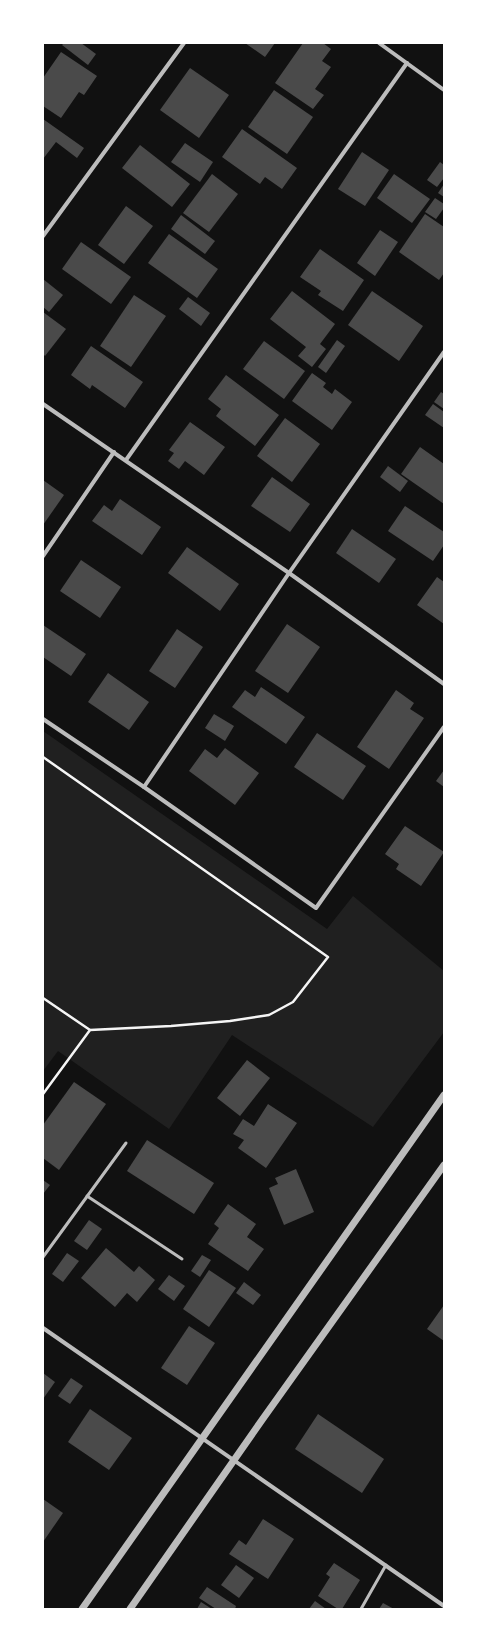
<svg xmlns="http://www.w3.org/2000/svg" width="487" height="1652" viewBox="0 0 487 1652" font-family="'Archivo Narrow',sans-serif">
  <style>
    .green { fill: #202020 }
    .building { fill: #4a4a4a }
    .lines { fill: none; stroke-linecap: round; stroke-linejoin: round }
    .path { stroke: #f5f5f5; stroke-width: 2.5 }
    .service { stroke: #bcbcbc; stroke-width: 3 }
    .minor { stroke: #bcbcbc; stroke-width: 4 }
    .tertiary { stroke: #bcbcbc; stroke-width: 7 }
  </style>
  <rect width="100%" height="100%" fill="#111"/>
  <path class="green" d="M43 731 327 929 353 896 444 971V1032L373 1127 232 1035 169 1129 58 1051 43 1071Z"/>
  <g class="building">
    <path d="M64 43H81L96 54 88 65 62 45Z"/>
    <path d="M245 43H275L265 57Z"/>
    <path d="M303 43H323L331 49 322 61 331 67 315 89 324 95 313 109 275 83Z"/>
    <path d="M61 52 97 76 84 95 79 92 61 118 43 106V78Z"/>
    <path d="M190 68 229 95 199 138 160 110Z"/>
    <path d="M274 90 313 117 287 154 248 127Z"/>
    <path d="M43 119 84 148 77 158 56 142 43 159Z"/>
    <path d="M242 129 297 168 282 189 265 177 260 184 222 157Z"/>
    <path d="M185 143 213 162 200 182 171 162Z"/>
    <path d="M140 145 190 184 172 207 122 168Z"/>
    <path d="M362 152 389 170 365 206 338 189Z"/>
    <path d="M440 162 444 165V178L437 187 427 180Z"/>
    <path d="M212 174 238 194 209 232 183 213Z"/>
    <path d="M394 174 430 199 412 223 377 198Z"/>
    <path d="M444 184V197L438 193Z"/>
    <path d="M435 198 444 204V208L436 219 425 212Z"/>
    <path d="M126 206 153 226 124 264 98 245Z"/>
    <path d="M425 214 444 227V273L439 280 399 252Z"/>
    <path d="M181 215 215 241 205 254 171 229Z"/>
    <path d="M380 230 398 242 375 276 357 263Z"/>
    <path d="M169 234 218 269 197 298 148 263Z"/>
    <path d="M81 242 131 277 111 304 62 269Z"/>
    <path d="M320 249 364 280 343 311 318 295 321 291 300 277Z"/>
    <path d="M43 279 63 295 49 312 43 307Z"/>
    <path d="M292 291 335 324 320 344 326 349 312 367 298 356 306 347 270 319Z"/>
    <path d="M372 291 423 326 399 361 348 325Z"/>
    <path d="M134 295 166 316 131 367 100 346Z"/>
    <path d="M188 297 210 313 201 326 179 309Z"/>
    <path d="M43 312 66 329 45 356 43 354Z"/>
    <path d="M337 340 345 346 326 373 318 367Z"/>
    <path d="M264 341 305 371 284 399 243 369Z"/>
    <path d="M91 346 143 382 125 408 92 385 90 389 71 375Z"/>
    <path d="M312 373 326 383 323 387 332 394 335 389 352 402 332 430 292 401Z"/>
    <path d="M226 375 279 415 255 446 216 416 221 409 208 399Z"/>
    <path d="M441 392 444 394V409L434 402Z"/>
    <path d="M433 404 444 412V428L425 415Z"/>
    <path d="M285 418 320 444 292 482 257 456Z"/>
    <path d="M190 422 225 447 204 475 185 461 179 469 168 461 174 453 169 450Z"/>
    <path d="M420 447 444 464V504L401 474Z"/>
    <path d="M388 466 408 481 400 492 380 477Z"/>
    <path d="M272 477 310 504 290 532 251 506Z"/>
    <path d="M43 480 64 495 43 525Z"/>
    <path d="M120 499 161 527 142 555 92 521 104 505 112 511Z"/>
    <path d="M405 506 444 532V545L433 561 388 531Z"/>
    <path d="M352 529 396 559 379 583 336 553Z"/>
    <path d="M187 547 239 584 220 611 168 573Z"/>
    <path d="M81 560 121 587 100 618 60 591Z"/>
    <path d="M437 577 444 582V624L417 605Z"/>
    <path d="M287 624 320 647 288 693 255 671Z"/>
    <path d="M43 625 86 654 71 676 43 657Z"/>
    <path d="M177 629 203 647 175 688 149 671Z"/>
    <path d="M108 673 149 702 129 730 88 702Z"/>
    <path d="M261 687 305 717 286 744 232 707 245 690 255 697Z"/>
    <path d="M396 690 414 703 410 709 424 718 389 769 357 747Z"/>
    <path d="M214 714 234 726 225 741 205 728Z"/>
    <path d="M317 733 366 766 343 800 294 767Z"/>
    <path d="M225 748 259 773 235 805 189 771 205 749 217 758Z"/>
    <path d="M444 770V787L436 781Z"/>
    <path d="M405 826 444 852 421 886 396 869 399 864 385 854Z"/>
    <path d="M247 1060 270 1078 240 1116 217 1098Z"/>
    <path d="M74 1082 106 1104 59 1170 43 1158V1125Z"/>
    <path d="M268 1104 297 1123 266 1168 238 1148 244 1140 233 1134 243 1119 254 1126Z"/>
    <path d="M147 1140 214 1183 194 1214 127 1171Z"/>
    <path d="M296 1169 314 1212 284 1225 269 1188 278 1184 275 1178Z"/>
    <path d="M43 1180 50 1185 43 1194Z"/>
    <path d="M228 1204 256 1224 247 1237 264 1249 248 1271 208 1244 219 1228 214 1224Z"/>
    <path d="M89 1220 102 1229 87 1250 74 1241Z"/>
    <path d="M106 1248 134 1272 139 1266 155 1280 137 1302 127 1293 115 1307 81 1278Z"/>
    <path d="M67 1253 79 1261 63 1282 52 1274Z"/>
    <path d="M202 1255 211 1260 200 1277 191 1271Z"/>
    <path d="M209 1270 236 1288 209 1327 183 1309Z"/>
    <path d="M169 1275 185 1286 174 1301 158 1289Z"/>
    <path d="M244 1282 261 1295 253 1305 236 1293Z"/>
    <path d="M444 1305V1341L427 1329Z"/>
    <path d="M189 1326 215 1343 187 1385 161 1368Z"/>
    <path d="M43 1373 55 1382 43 1399Z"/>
    <path d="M71 1378 83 1386 70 1404 58 1396Z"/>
    <path d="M90 1409 132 1438 109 1470 68 1442Z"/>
    <path d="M318 1414 384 1459 362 1493 295 1449Z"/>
    <path d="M43 1499 63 1513 43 1542Z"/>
    <path d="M263 1519 294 1539 268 1579 229 1554 239 1540 246 1545Z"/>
    <path d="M334 1563 360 1580 342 1609H338L318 1596 330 1577 326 1574Z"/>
    <path d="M236 1565 254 1578 239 1598 221 1585Z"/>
    <path d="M207 1587 236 1606 235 1609H216L199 1598Z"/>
    <path d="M315 1601 326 1609H309Z"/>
    <path d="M201 1602 212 1609H197Z"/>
    <path d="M383 1603 394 1609H379Z"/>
  </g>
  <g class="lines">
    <g class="path">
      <path d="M43 757 328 957 293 1002 269 1015 230 1021 171 1026 90 1030 43 998"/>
      <path d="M43 1094 90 1030"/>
    </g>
    <g class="service">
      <path d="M87 1196 182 1259"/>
      <path d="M43 1257 126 1143"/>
      <path d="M361 1609 386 1565"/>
    </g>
    <g class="minor">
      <path d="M379 43 444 90"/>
      <path d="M43 236 184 43"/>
      <path d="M43 404 289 573 444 684"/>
      <path d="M126 460 407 63"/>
      <path d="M43 556 114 452"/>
      <path d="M43 719 144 787 316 908 444 727"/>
      <path d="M144 787 289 573 444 352"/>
      <path d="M43 1328 444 1606"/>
    </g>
    <g class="tertiary">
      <path d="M82 1609 444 1095"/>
      <path d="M130 1609 262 1420 444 1165"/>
    </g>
  </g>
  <rect width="487" height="1652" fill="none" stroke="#ffffff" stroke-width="88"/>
</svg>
